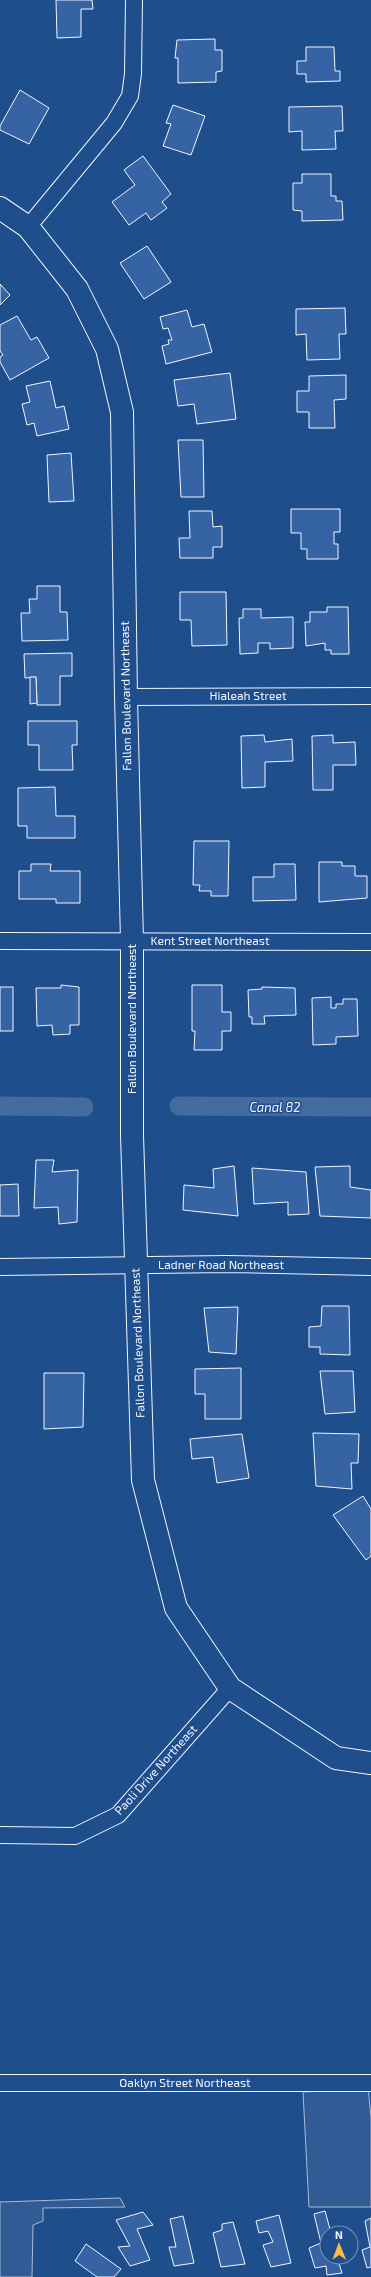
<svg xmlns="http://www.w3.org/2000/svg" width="371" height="2277" viewBox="0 0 371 2277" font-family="'Exo 2',sans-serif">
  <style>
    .built { fill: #305b95; stroke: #a8bbd7 }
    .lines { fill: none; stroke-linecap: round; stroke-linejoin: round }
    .canal { stroke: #446ba0; stroke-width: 19 }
    .building { fill: #3563a3; stroke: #f2f6ff }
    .street-casing { stroke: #f2f6ff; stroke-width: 18 }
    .secondary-casing { stroke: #f2f6ff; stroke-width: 24 }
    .street { stroke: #1f4e8c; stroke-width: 16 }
    .secondary { stroke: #1f4e8c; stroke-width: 22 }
    .labels { text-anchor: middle; stroke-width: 3; stroke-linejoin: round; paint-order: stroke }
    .street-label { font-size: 12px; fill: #f2f6ff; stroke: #1f4e8c }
    .water-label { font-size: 13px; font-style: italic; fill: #f2f6ff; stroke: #1f4e8c }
  </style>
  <rect width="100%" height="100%" fill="#1f4e8c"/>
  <g class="built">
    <path d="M368 2087 371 2118V2207H309L303 2092Z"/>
    <path d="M120 2198 125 2207 43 2208V2221L33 2225 32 2277H0V2202Z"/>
  </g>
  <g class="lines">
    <g class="canal">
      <path d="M0 1106 84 1107"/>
      <path d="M179 1106 371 1107"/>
    </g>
  </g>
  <g class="building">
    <path d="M56 0H92L93 9H81V37L57 38Z"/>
    <path d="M215 39V50H222V71L216 72V82L178 83V58H175L177 40Z"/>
    <path d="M306 47H334L335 71H340V81L306 82V74H297V61H306Z"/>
    <path d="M20 90 49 108 29 144 0 130V126Z"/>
    <path d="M173 105 205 116 191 155 163 146 171 124 166 123Z"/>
    <path d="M342 106 343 131H335L336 149 302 150V131L289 132V107Z"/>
    <path d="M143 156 171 194 162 202 167 208 151 220 146 213 129 225 112 202 135 185 124 170Z"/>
    <path d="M302 174H331V196H336V201H342L343 220 302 221V211L293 210V183H302Z"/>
    <path d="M147 246 171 282 144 299 120 263Z"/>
    <path d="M0 284 10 295 0 305Z"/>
    <path d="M345 308 346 334H339L340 359 307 360 306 334 296 335V309Z"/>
    <path d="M187 310 192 327 204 324 212 352 166 364 162 346 169 344 168 340H172L168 328 163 329 160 317Z"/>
    <path d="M17 316 31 340 37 337 49 358 10 380 0 362V357L3 355 0 351V325Z"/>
    <path d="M230 373 236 419 197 424 194 404 178 406 174 380Z"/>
    <path d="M346 375V399L334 400 335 428H309V412H297V391H309V376Z"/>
    <path d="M50 381 56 408 64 406 69 429 37 436 34 423 27 425 22 404 30 402 26 386Z"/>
    <path d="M178 440H203L204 497H181Z"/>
    <path d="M71 453 74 501 49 502 47 455Z"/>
    <path d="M291 509H340V532H334V544H338V559H307V549H301V533H291Z"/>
    <path d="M189 511H212L213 527 222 526V547H213V558H180L179 538H190Z"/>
    <path d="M37 586H60V612H67L68 640 22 641 21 613H30L29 599H37Z"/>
    <path d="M180 592H226L227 645 192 646 191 620H180Z"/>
    <path d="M327 607H348L349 654H331V650H325V643L306 646 305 622H310V612H327Z"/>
    <path d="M243 609H261V618L293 617V648L270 649V643H258V653L240 654 239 618H243Z"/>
    <path d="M72 653V676H60V705H37L36 677 25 678 24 654Z"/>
    <path d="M30 677H36L37 703 30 704Z"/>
    <path d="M28 721H77V745H72L73 770H39V745H28Z"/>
    <path d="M264 735 265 742 292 739 293 761 265 762V787L242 788 241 736Z"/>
    <path d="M333 735V743L355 742 356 765H333V790H313L312 736Z"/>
    <path d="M55 787 56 816H75V838H27V826H18V788Z"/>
    <path d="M194 841H229L228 896H211V891H199L200 885H193Z"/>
    <path d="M319 862H342V866H355V876H367V898L319 902Z"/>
    <path d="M31 864H51L50 871H80V903H56V899H19V871H31Z"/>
    <path d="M274 864H295L296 900 253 901V877H274Z"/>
    <path d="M61 985 79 987V1025H70V1034L53 1035 52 1025 37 1026 36 988H61Z"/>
    <path d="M192 985H222V1012H231V1031H222V1050H194L195 1031H192Z"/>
    <rect x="0" y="987" width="13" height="44"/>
    <path d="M262 987 295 988 296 1015 264 1016 265 1024H252V1017H249L248 990 262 989Z"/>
    <path d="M331 997V1008H336V1004H343V999H357L358 1036 336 1037V1044L313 1045 312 998Z"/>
    <path d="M36 1160H54L52 1172 78 1170 77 1222 59 1224 58 1207 34 1208Z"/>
    <path d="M234 1166 238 1216 183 1210 184 1185 214 1188 213 1169Z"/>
    <path d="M350 1166V1187L371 1190V1218L320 1216 315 1167Z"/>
    <path d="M252 1168 306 1172 309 1214 288 1215V1202L254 1204Z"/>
    <path d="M18 1184 19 1216H0V1185Z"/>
    <path d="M322 1306H349L350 1355 320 1354V1347H309V1327L321 1326Z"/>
    <path d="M238 1307 236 1354 209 1352 204 1308Z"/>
    <path d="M241 1368V1419H205V1394H195V1369Z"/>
    <path d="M320 1371H353L355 1412 325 1414Z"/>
    <path d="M44 1373H84L83 1427 44 1429Z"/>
    <path d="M313 1433 359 1434 358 1463H351L352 1489 316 1486Z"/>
    <path d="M242 1434 249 1478 217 1483 213 1457 192 1459 190 1439Z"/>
    <path d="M363 1496 371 1509V1556L366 1560 333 1515Z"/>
    <path d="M325 2211 331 2233H327V2257H337L342 2273 327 2275 326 2266 315 2268 309 2248 321 2243 314 2214Z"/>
    <path d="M143 2212 153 2225 137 2229 150 2260 130 2266 118 2247 130 2246 116 2220Z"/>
    <path d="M279 2215 291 2263 271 2267 263 2245 273 2242 268 2231 259 2233 256 2221Z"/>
    <path d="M183 2216 194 2263 174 2266 169 2247H176L170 2219Z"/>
    <path d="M371 2218V2267L367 2268 362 2250 370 2247 365 2221Z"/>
    <path d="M233 2222 245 2264 221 2267 213 2233 222 2230V2224Z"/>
    <path d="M86 2244 121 2269 114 2277H97L75 2261Z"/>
  </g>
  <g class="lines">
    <defs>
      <g id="street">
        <path d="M28 227 114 123 130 96 133 74 134 0"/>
        <path d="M126 697 371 696"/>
        <path d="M0 941 371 942"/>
        <path d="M0 1267 226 1264 371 1267"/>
        <path d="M0 1835 75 1836 118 1815 230 1688"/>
        <path d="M0 2083H371"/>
      </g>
      <path id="secondary" d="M0 208 28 227 77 289 107 349 122 412 126 697 132 941V1135L143 1480 176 1608 230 1688 336 1758 371 1763"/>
    </defs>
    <use href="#street" class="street-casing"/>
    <use href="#secondary" class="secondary-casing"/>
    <use href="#street" class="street"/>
    <use href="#secondary" class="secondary"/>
  </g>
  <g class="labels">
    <g class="street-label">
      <text transform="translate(126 696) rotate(-91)" y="4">Fallon Boulevard Northeast</text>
      <text x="248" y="700">Hialeah Street</text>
      <text x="210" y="945">Kent Street Northeast</text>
      <text transform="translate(132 1019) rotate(-90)" y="4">Fallon Boulevard Northeast</text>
      <text x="221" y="1269">Ladner Road Northeast</text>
      <text transform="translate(138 1343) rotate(-92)" y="4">Fallon Boulevard Northeast</text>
      <text transform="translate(156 1770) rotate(-48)" y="4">Paoli Drive Northeast</text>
      <text x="185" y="2087">Oaklyn Street Northeast</text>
    </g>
    <g class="water-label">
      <text x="275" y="1112">Canal 82</text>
    </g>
  </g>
  <g transform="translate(339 2245) rotate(359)"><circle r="19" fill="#1f4e8c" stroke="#7391ba"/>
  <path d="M0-3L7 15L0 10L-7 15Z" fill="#ffb74d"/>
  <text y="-6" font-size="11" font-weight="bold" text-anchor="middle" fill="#f2f6ff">N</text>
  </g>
</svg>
